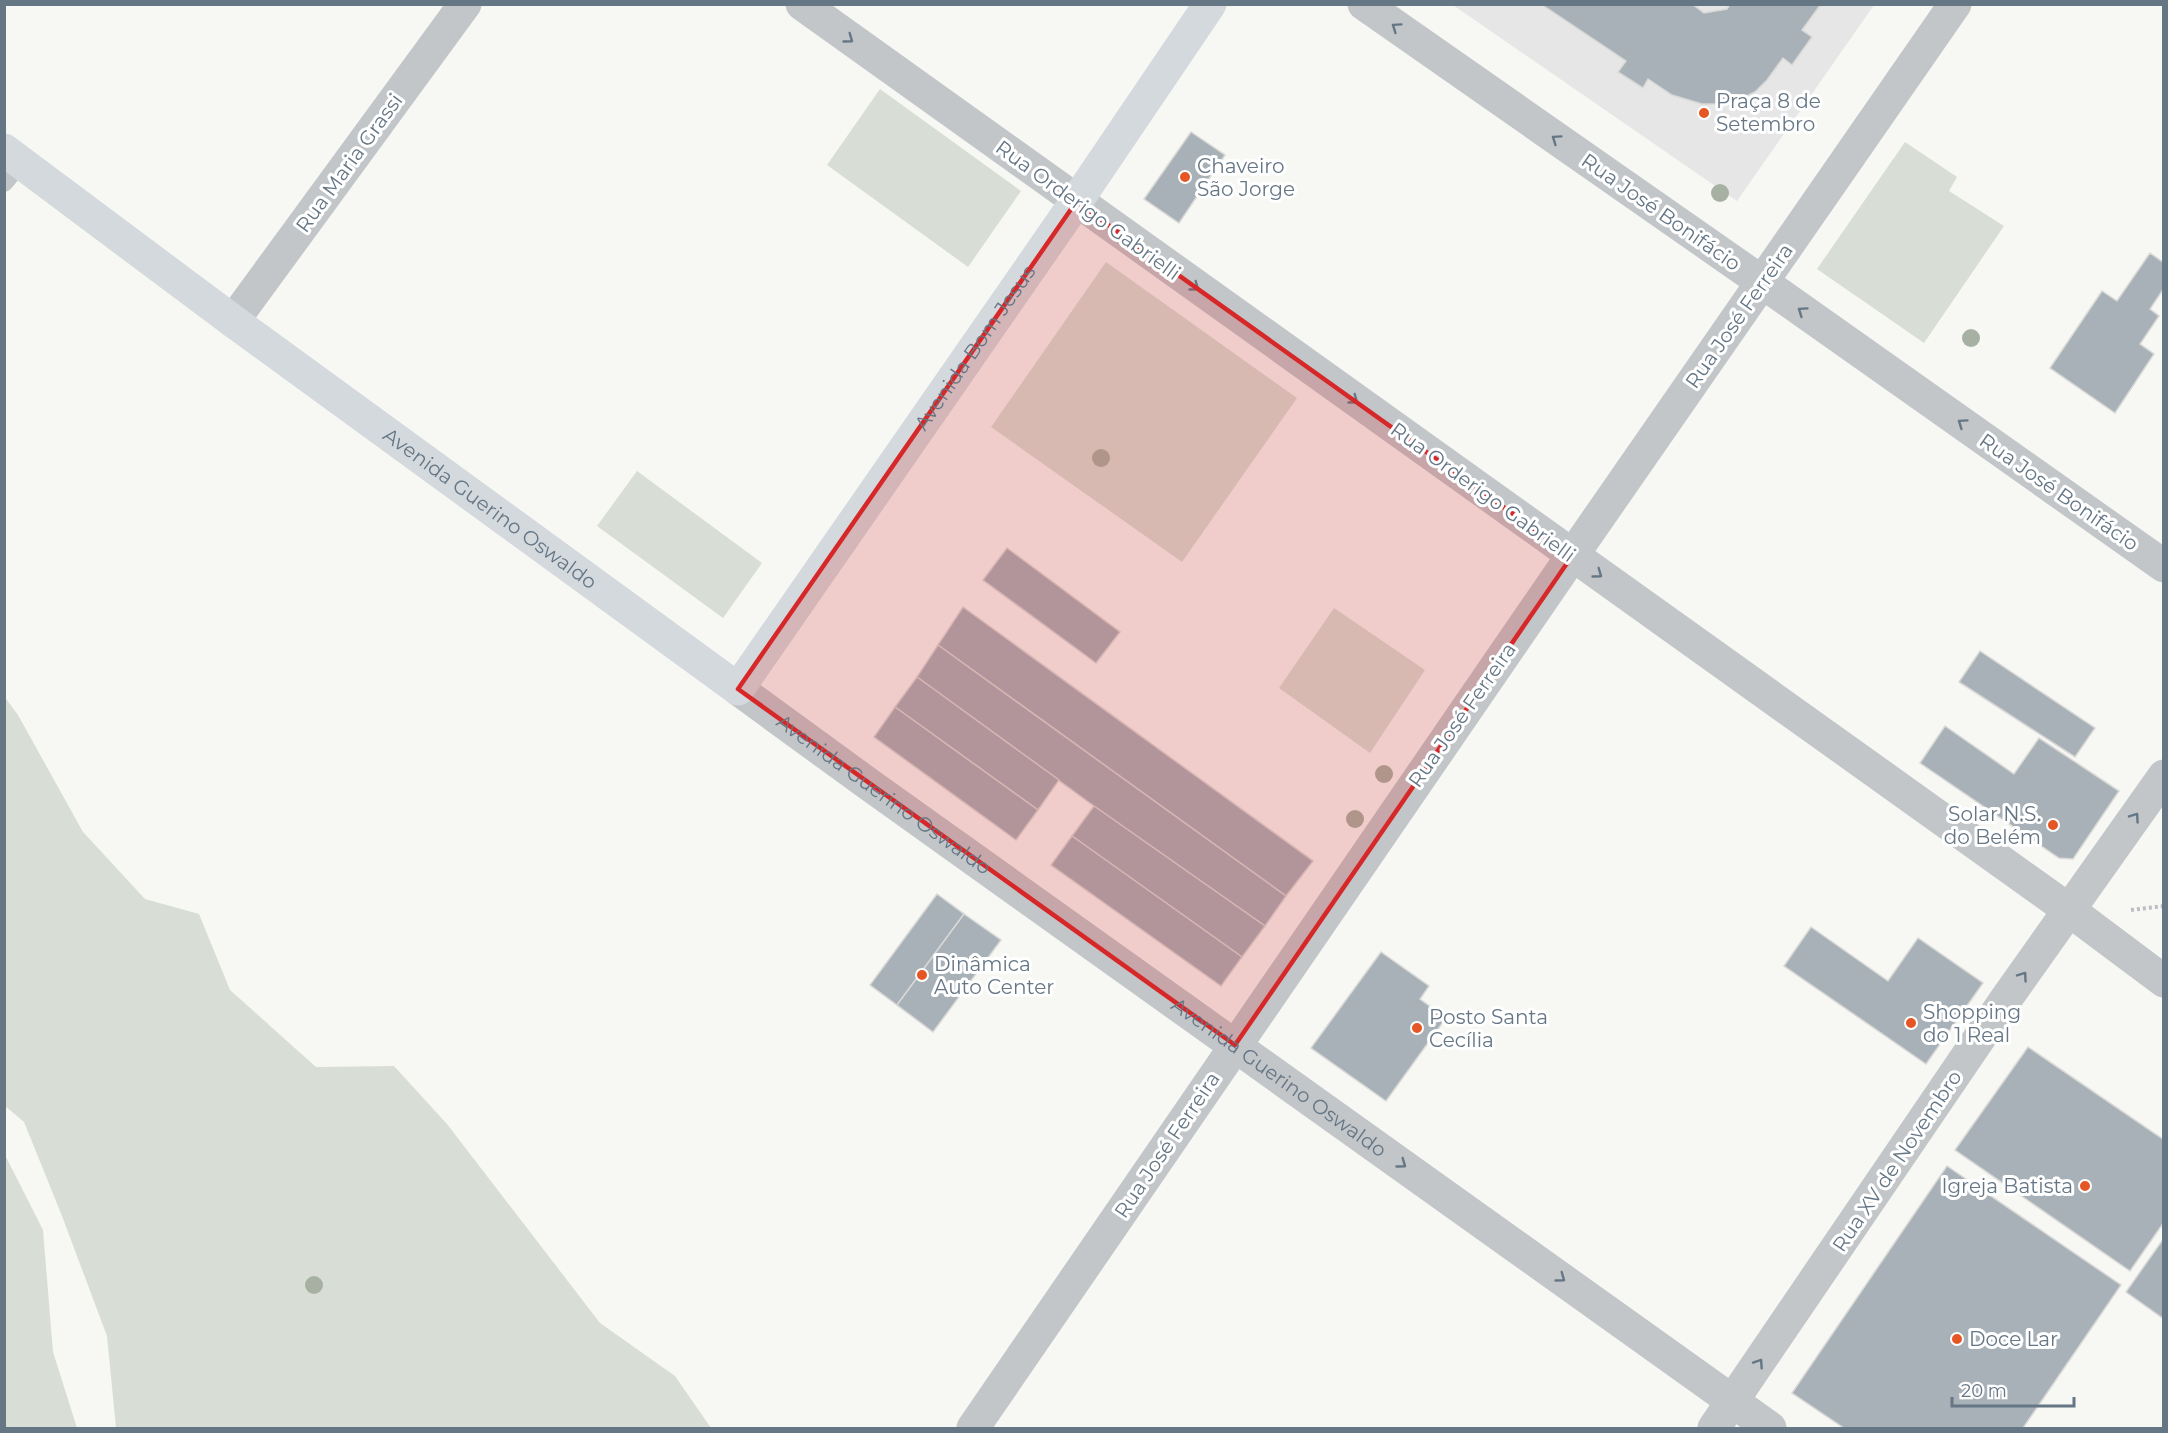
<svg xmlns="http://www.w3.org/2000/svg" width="2168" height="1433" viewBox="0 0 2168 1433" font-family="Montserrat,sans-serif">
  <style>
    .built { fill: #e5e6e5 }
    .green { fill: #d8ded5 }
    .building { fill: #a8b1b7; stroke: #d8d8d6; stroke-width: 1.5 }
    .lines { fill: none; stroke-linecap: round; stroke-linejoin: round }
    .path { stroke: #bcbec1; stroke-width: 4; stroke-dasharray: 3 3; stroke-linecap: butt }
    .lane { stroke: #c2c6c9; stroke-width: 18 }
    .street { stroke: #c2c6c9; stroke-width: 33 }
    .secondary { stroke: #d4d9dd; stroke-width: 33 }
    .tree { fill: #a7b1a3 }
    .oneway { stroke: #657685 }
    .marked { fill: #d62828; fill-opacity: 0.2; stroke: #d62828; stroke-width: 4.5; stroke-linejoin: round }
    .poi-dot { fill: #e65624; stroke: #fff; stroke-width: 2 }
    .labels { text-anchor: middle; stroke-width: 6; stroke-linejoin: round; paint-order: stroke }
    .poi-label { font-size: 20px; fill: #657685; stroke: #fff; text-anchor: start }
    .street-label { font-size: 20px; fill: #657685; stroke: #fff }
  </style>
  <rect width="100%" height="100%" fill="#f7f7f4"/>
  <path class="built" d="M1453 5H1874L1737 201Z"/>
  <g class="green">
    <path d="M880 89 1021 191 968 267 827 165Z"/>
    <path d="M1905 142 1957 177 1949 191 2004 226 1924 343 1817 269Z"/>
    <path d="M1106 262 1297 398 1182 562 991 427Z"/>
    <path d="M637 471 762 563 723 618 597 526Z"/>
    <path d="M1334 608 1425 670 1370 753 1279 688Z"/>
    <path d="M4 696 18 715 83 832 145 899 199 914 230 990 316 1067 394 1066 447 1124 600 1323 675 1376 711 1428H116L107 1336 62 1216 24 1122 5 1106Z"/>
    <path d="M4 1153 43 1230 53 1352 77 1428H5Z"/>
  </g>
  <g class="building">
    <path d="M1541 4H1692L1704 13 1727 9 1730 4H1821L1802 30 1812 37 1792 65 1783 58 1767 80 1755 92 1740 99 1721 104H1702L1672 95 1648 79 1643 88 1618 72 1626 61Z"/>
    <path d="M1191 132 1225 155 1179 223 1144 199Z"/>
    <path d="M2150 253 2164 263V288L2150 309 2159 316 2140 344 2154 354 2115 413 2050 368 2102 291 2117 301Z"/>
    <path d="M1007 548 1120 632 1096 663 983 580Z"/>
    <path d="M963 607 1313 861 1286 896 938 645Z"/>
    <path d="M938 645 1286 896 1265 926 1094 806 917 677Z"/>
    <path d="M1980 651 2095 728 2075 757 1959 682Z"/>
    <path d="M917 677 1059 780 1038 810 895 707Z"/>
    <path d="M895 707 1038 810 1016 840 874 737Z"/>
    <path d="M1945 726 2014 774 2039 738 2119 791 2073 859 2059 858 1920 763Z"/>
    <path d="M1094 806 1265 926 1242 957 1072 836Z"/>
    <path d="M1072 836 1242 957 1221 986 1051 865Z"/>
    <path d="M937 894 964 914 897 1005 870 985Z"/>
    <path d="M964 914 1001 940 933 1032 897 1005Z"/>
    <path d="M1811 927 1888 981 1918 938 1983 983 1926 1064 1784 966Z"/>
    <path d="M1381 952 1429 986 1420 999 1446 1018 1386 1101 1311 1048Z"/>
    <path d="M2028 1047 2164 1140V1222L2130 1271 1955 1150Z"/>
    <path d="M1947 1166 2121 1285 2023 1428H1844L1792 1393Z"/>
    <path d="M2164 1238V1319L2126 1292Z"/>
  </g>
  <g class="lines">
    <path class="path" d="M2131 910 2164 906"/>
    <path class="lane" d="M4 183 21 163"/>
    <g class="street">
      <path d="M802 4 2069 910 2164 981"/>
      <path d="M1364 4 1762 282 2164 566"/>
      <path d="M233 321 465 4"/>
      <path id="s1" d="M738 689 867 783 1770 1428"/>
      <path d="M973 1428 1572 556 1955 4"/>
      <path d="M1714 1428 2006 999 2164 776"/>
    </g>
    <path class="secondary" id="s2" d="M4 150 233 321 738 689 1076 202 1210 4"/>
  </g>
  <g class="tree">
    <circle cx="1720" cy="193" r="9"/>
    <circle cx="1971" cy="338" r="9"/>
    <circle cx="1101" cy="458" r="9"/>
    <circle cx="1384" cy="774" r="9"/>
    <circle cx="1355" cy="819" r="9"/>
    <circle cx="314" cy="1285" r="9"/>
  </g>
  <defs><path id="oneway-chevron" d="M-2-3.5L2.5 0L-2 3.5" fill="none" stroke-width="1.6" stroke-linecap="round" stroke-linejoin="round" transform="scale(1.5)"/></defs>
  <g class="oneway">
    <use href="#oneway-chevron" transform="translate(1396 27) rotate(-145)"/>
    <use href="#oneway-chevron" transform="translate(849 39) rotate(36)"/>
    <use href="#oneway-chevron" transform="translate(1556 139) rotate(-145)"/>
    <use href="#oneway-chevron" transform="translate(1195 287) rotate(36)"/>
    <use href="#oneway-chevron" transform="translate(1802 311) rotate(-145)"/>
    <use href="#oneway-chevron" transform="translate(1354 400) rotate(36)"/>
    <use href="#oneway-chevron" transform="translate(1962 423) rotate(-145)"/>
    <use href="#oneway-chevron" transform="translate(1598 574) rotate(36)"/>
    <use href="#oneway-chevron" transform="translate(2135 817) rotate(-55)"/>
    <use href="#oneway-chevron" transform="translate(2023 976) rotate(-55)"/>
    <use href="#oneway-chevron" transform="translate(1402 1164) rotate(36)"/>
    <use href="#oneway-chevron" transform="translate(1561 1278) rotate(36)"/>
    <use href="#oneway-chevron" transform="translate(1759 1363) rotate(-56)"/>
  </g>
  <path class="marked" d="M1076 202 1572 556 1235 1045 738 689Z"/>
  <g class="poi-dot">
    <circle cx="1704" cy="113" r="6"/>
    <circle cx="1185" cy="177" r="6"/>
    <circle cx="2053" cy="825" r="6"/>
    <circle cx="922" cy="975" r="6"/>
    <circle cx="1911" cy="1023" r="6"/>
    <circle cx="1417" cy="1028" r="6"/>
    <circle cx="2085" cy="1186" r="6"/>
    <circle cx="1957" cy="1339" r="6"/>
  </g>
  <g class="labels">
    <g class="poi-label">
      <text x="1716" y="108">Praça 8 de<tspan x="1716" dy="23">Setembro</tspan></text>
      <text x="1197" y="173">Chaveiro<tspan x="1197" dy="23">São Jorge</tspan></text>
      <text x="2041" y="821" text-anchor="end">Solar N.S.<tspan x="2041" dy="23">do Belém</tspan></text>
      <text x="934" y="971">Dinâmica<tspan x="934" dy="23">Auto Center</tspan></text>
      <text x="1923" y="1019">Shopping<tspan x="1923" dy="23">do 1 Real</tspan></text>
      <text x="1429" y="1024">Posto Santa<tspan x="1429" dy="23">Cecília</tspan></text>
      <text x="2073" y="1193" text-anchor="end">Igreja Batista</text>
      <text x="1969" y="1346">Doce Lar</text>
    </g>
    <g class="street-label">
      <text transform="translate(349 163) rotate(-54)" y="7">Rua Maria Grassi</text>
      <text transform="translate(1088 210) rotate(36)" y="7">Rua Orderigo Gabrielli</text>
      <text transform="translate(1661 212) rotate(35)" y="7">Rua José Bonifácio</text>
      <text transform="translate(1739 316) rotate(-55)" y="7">Rua José Ferreira</text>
      <text dy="7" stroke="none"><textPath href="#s2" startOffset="1326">Avenida Bom Jesus</textPath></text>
      <text transform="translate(1483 492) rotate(36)" y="7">Rua Orderigo Gabrielli</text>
      <text transform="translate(2059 492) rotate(35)" y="7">Rua José Bonifácio</text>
      <text dy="7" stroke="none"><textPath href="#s2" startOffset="604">Avenida Guerino Oswaldo</textPath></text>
      <text transform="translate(1462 715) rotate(-55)" y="7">Rua José Ferreira</text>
      <text dy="7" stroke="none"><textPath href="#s1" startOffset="180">Avenida Guerino Oswaldo</textPath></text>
      <text dy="7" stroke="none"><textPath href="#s1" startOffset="666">Avenida Guerino Oswaldo</textPath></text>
      <text transform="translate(1167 1145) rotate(-56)" y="7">Rua José Ferreira</text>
      <text transform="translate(1897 1161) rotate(-56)" y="7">Rua XV de Novembro</text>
    </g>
  </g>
  <rect width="2168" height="1433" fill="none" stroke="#657685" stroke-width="12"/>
  <path d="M1952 1397v9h122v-9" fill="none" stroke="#657685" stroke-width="3"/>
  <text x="1961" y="1397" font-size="18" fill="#657685" stroke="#ffffff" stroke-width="4.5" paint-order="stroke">20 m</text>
</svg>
